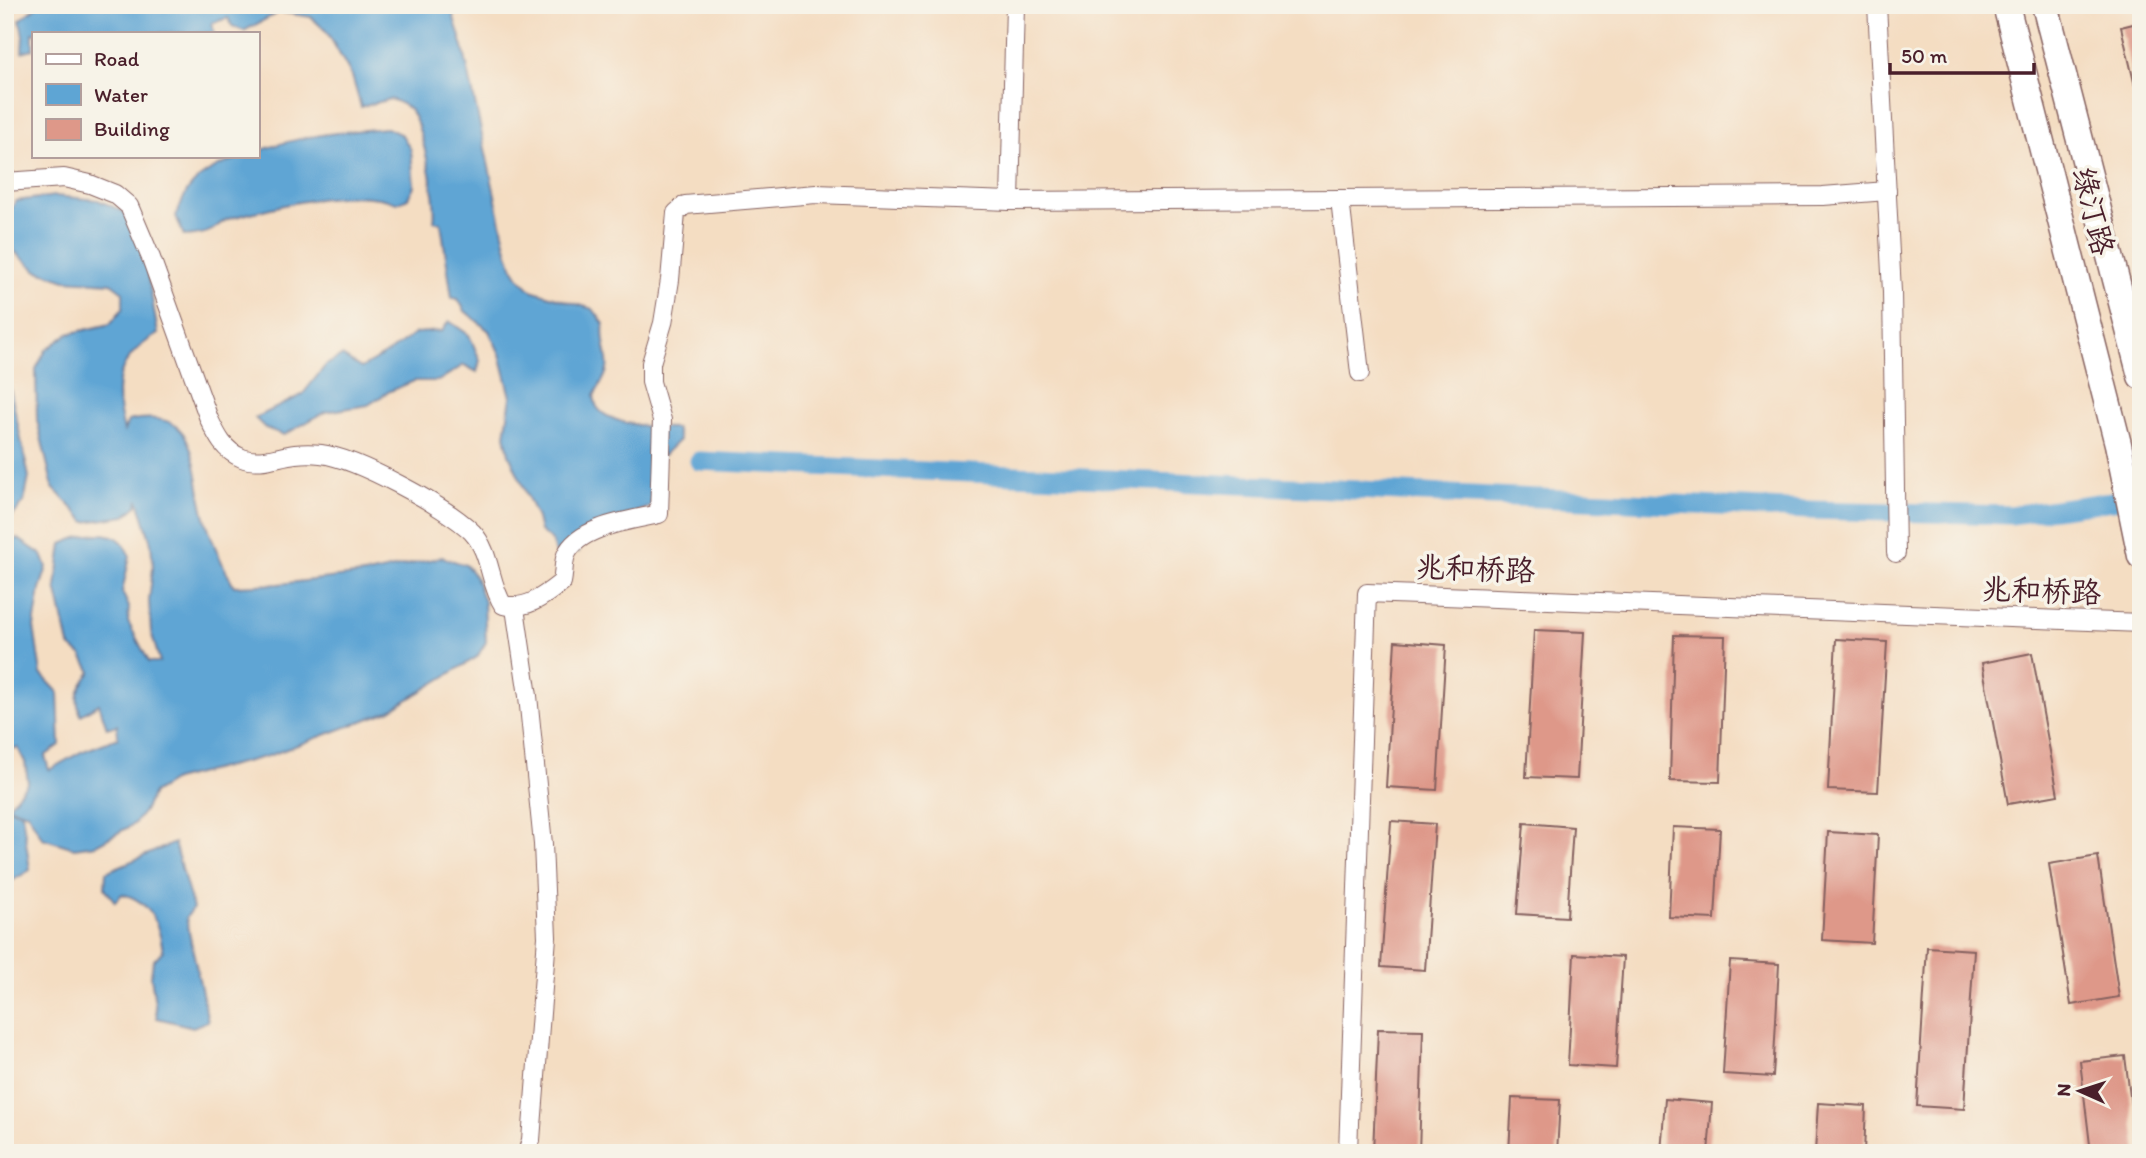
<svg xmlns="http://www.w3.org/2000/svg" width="2146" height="1158" viewBox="0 0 2146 1158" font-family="Itim,'LXGW WenKai TC',sans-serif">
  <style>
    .water { fill: #5ea5d4; stroke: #546280; stroke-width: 2 }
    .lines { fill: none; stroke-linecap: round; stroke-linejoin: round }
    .canal { stroke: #5ea5d4; stroke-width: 19 }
    .building { fill: #de9889 }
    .minor-casing { stroke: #866260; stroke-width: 20 }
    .secondary-casing { stroke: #866260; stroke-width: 29 }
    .minor { stroke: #fff; stroke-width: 18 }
    .secondary { stroke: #fff; stroke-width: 26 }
    .labels { text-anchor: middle; stroke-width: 7; stroke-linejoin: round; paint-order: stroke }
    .street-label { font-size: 30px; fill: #4a1f2b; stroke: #f7f3e8 }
  </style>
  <rect width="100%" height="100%" fill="#f7f3e8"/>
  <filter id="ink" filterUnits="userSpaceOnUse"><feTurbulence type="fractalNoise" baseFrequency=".0143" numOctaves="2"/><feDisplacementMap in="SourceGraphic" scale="14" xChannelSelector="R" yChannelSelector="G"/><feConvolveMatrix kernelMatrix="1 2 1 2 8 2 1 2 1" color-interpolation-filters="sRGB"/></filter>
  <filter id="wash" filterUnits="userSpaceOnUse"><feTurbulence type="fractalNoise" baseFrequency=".00686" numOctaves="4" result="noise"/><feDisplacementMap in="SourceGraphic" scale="28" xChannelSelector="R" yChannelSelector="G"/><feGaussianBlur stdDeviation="1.57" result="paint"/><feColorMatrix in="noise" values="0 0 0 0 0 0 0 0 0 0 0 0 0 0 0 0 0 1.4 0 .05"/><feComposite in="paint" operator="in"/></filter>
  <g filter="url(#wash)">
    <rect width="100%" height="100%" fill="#f4ddc2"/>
    <g class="water">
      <path d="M38 5H450L463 47 506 246 512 266 520 279 531 290 593 309 604 324C600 343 610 354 607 370 605 379 598 388 594 396 595 400 595 404 597 407 608 425 657 428 676 428L679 440C669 450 652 463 650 478 649 489 655 497 650 507L583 532 579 552 555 553 552 541 540 531 537 518 509 454 505 435 511 397 500 354 489 331 465 311 458 299 452 298 441 223 434 221C438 203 422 122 409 109 405 104 395 101 390 99L361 107 352 76 327 32 311 17 279 12 244 31 232 26 228 18 212 23 214 33H33V49L22 52 23 36 20 20Z"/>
      <path d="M387 128 402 135 411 150 414 186 408 198 397 203C354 185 272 207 228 219 221 222 216 228 210 231 203 235 192 235 184 236L176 216C180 208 183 197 188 190 201 171 235 156 257 156V152C298 135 343 132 387 128Z"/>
      <path d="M55 196 98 200 133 216 143 244 158 334C115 359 112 385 124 431L128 421C146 417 171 416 183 433 194 447 198 482 201 500 207 531 219 559 234 586L279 584 372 573 442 557 466 565 475 576 484 602 486 642 477 657 389 711 268 756 174 780 153 793 144 811 134 824 96 845 74 848 42 838 28 813 8 807 28 782 25 762 18 748 5 749V544L17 538 42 555 47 567 40 589 34 627 41 674 58 692 60 745 45 756 49 770 81 752 118 738 117 725 107 728 99 704 81 715C73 696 79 687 91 672L82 656 69 645 56 587 62 544C78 536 106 528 121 541 125 545 127 552 130 556L122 592 129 607 128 622 149 662H160L151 632 149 601 153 567 151 543 138 500 137 506 125 516 86 522 53 488 37 420 36 369 46 350 68 334 110 324 123 308V292L111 283 65 280 36 270 14 251 7 216 16 201Z"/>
      <path d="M449 321 469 335 480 360 477 372 464 365 438 381H414L390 391 368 405 325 412 284 435 265 428 255 418 302 395 326 365 342 356 361 368 389 352 416 333 442 331Z"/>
      <path d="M5 365 29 477 24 502 11 518 5 520Z"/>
      <path d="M5 807 22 813 30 870 5 885Z"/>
      <path d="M174 843 193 908 186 918 208 1021 193 1027 157 1018 151 976 153 961 163 951C159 924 151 901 122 894L115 902 105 888 106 872Z"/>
    </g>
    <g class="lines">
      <path class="canal" d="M699 461 1809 510 2011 515 2141 497"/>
    </g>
    <g id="blocks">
      <g class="building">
        <path d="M2141 22V86H2135L2121 27Z"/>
        <path d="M1534 630 1585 632 1577 779 1526 777Z"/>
        <path d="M1674 635 1725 636 1720 782 1670 781Z"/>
        <path d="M1836 639 1887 642 1878 792 1828 790Z"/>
        <path d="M1395 641 1446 645 1437 790 1386 787Z"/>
        <path d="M2032 653 2058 795 2008 804 1982 663Z"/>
        <path d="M1391 821 1435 824 1425 970 1381 967Z"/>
        <path d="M1524 823 1573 827 1567 917 1517 914Z"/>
        <path d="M1673 827 1720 829 1715 919 1669 917Z"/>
        <path d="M1828 832 1878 835 1872 943 1822 940Z"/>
        <path d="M2098 856 2119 997 2071 1005 2049 864Z"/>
        <path d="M1927 947 1974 950 1964 1109 1917 1106Z"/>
        <path d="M1574 954 1623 957 1616 1068 1568 1065Z"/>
        <path d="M1730 961 1779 964 1773 1077 1723 1074Z"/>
        <path d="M1378 1029 1423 1030 1419 1153H1373Z"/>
        <path d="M2125 1056 2137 1153H2091L2080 1061Z"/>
        <path d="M1512 1098 1560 1100 1557 1153H1509Z"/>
        <path d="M1665 1099 1712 1103 1708 1153H1661Z"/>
        <path d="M1818 1103 1866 1106 1864 1153H1815Z"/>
      </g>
    </g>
  </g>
  <g filter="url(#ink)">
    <use href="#blocks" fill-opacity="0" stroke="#866260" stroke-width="2"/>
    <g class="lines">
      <defs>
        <g id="minor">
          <path d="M1877 5 1892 292 1896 553"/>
          <path d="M5 182 64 178 90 184 115 194 129 206 151 258 209 419C217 436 224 451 242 458 260 465 277 456 295 454 303 453 313 453 321 454 356 458 447 507 472 532 491 552 489 583 503 605 527 610 543 597 562 582 564 574 563 563 566 555 578 526 633 520 659 514L662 420 651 382V363L663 323 670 280 676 213 685 205 816 194 1010 201 1823 196 1887 191"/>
          <path d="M1340 199 1360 373"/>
          <path d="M1010 201 1015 5"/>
          <path d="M515 608 528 696 543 844 547 937 531 1140 527 1153"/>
          <path d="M1348 1153 1367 593 2141 623"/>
        </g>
        <g id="secondary">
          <path d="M2006 5 2118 444 2141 556"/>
          <path d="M2045 5 2141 376"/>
        </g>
      </defs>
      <use href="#minor" class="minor-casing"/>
      <use href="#secondary" class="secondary-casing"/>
      <use href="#minor" class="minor"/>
      <use href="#secondary" class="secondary"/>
    </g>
  </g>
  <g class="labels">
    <g class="street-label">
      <text transform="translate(2093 211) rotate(76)" y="10">绿汀路</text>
      <text transform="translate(1475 569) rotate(2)" y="10">兆和桥路</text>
      <text transform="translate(2041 591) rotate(2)" y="10">兆和桥路</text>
    </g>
  </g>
  <rect width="2146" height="1158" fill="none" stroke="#f7f3e8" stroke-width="28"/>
  <rect x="32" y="32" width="228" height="126" fill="#f7f3e8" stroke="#b29e9c" stroke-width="2"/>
  <rect x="46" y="54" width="35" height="10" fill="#ffffff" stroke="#b29e9c" stroke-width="2"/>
  <text x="94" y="66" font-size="21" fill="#4a1f2b">Road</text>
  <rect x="46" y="84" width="35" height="21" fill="#5ea5d4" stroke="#b29e9c" stroke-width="2"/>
  <text x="94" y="102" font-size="21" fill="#4a1f2b">Water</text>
  <rect x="46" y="119" width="35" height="21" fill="#de9889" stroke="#b29e9c" stroke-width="2"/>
  <text x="94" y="136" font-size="21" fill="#4a1f2b">Building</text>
  <g transform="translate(2080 1091) rotate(273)" stroke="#f7f3e8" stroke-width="5" paint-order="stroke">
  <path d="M0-5L12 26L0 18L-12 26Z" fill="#4a1f2b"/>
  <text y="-10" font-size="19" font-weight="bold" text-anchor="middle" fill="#4a1f2b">N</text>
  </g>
  <path d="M1890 63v10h144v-10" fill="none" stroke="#4a1f2b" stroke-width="3.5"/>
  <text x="1901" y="63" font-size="21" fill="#4a1f2b" stroke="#f7f3e8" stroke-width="5" paint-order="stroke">50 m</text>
</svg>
